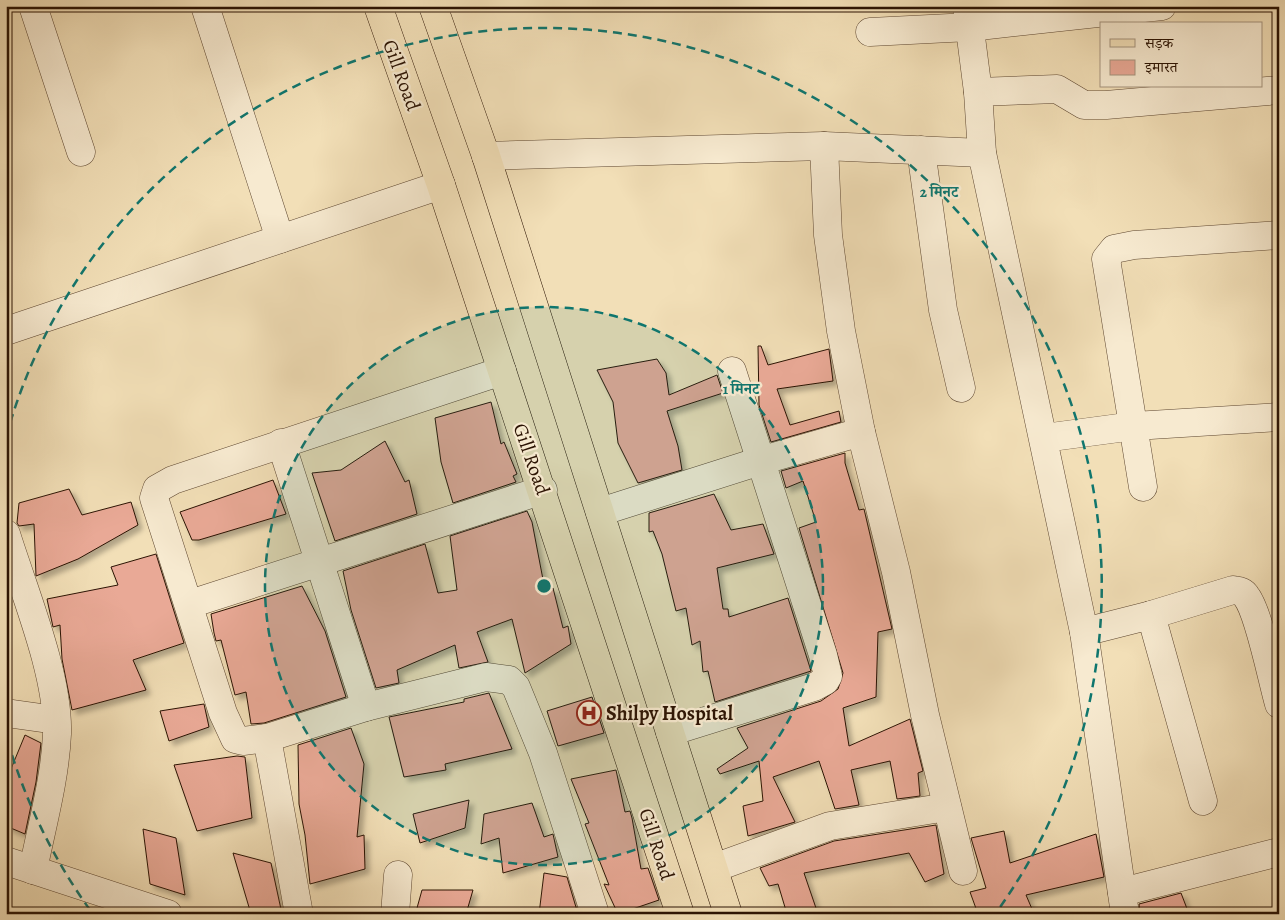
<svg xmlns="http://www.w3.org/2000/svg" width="1285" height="920" viewBox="0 0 1285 920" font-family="Alegreya,'Noto Serif Devanagari',serif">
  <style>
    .building { fill: #e9a996; stroke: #2b1303; filter: url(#shadow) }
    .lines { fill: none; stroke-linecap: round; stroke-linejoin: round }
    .street-casing { stroke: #5d4630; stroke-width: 29 }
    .primary-casing { stroke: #2b1303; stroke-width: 29 }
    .street { stroke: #f7ead0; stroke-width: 28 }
    .primary { stroke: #f2dfb7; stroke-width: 28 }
    .ring { fill: none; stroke: #0f766e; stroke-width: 2.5; stroke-dasharray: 9 6 }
    .labels { text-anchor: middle; stroke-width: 4.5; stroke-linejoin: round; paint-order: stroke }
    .street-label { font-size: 20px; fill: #2b1303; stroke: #f7ead0 }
    .poi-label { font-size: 20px; font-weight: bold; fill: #2b1303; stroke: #f7ead0; text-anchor: start }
    .centre { fill: #0f766e; stroke: #f7ead0; stroke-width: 2.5 }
    .ring-label { font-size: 15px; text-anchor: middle; font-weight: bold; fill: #0f766e; stroke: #f7ead0; stroke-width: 4.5; stroke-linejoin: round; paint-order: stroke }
  </style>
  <defs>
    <filter id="shadow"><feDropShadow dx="4.5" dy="4.5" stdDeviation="2.5" flood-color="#0004"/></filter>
  </defs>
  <rect width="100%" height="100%" fill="#f2dfb7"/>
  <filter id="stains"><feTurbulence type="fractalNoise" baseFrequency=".004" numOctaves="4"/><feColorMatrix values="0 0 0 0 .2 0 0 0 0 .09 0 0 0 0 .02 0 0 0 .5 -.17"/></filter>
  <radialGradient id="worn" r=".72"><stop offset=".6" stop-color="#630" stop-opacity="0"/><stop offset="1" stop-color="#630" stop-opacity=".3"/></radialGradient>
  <g class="building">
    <path d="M758 346H761L768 365 829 349 833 381 777 389 790 425 839 411 841 422 771 442 759 405Z"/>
    <path d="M657 359 666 373 669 395 717 375 723 393 667 411 678 446 682 470 638 483 618 443 613 402 597 370Z"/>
    <path d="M491 402 501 444 504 442 517 474 513 476 516 482 453 503 441 462 435 418Z"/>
    <path d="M385 441 405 482 409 480 417 514 335 541 312 473 341 470Z"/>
    <path d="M845 453V463L859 510 864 509 892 629 878 632 876 697 843 708 849 746 910 719 923 771 918 773 920 796 897 799 890 761 851 770 859 805 835 809 819 761 773 777 795 822 748 836 743 806 763 801 759 761 720 774 717 769 748 748 737 728 821 701 838 689 843 673 799 528 816 522 803 481 786 488 781 471Z"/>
    <path d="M273 480 286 514 199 540H192L180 512Z"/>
    <path d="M69 489 82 515 131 502 138 525 78 559 36 576 34 524 19 526 17 523 19 503Z"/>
    <path d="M714 494 731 530 763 524 774 554 717 568 723 609H728L729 617 788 598 811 671 715 702 708 671 703 672 700 641 692 645 686 608 676 611 662 554 653 531 649 532V513Z"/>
    <path d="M527 511 532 522 545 590 553 588 563 628 568 626 571 644 525 673 512 619 477 632 488 662 459 668 455 645 397 670 399 683 376 688 351 610 343 571 425 544 438 593 457 590 450 536Z"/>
    <path d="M156 554 184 643 133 660 146 690 72 710 62 659 60 625 53 627 47 599 118 585 111 567Z"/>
    <path d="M302 586 325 631 346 697 264 723 251 724 246 692 235 695 221 640 216 641 214 633 211 614Z"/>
    <path d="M489 693 512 749 445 764 446 770 404 777 389 717 464 702V699Z"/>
    <path d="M592 697 604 733 558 746 547 711Z"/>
    <path d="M204 704 209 727 169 741 160 711Z"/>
    <path d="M351 728 364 764 357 837 364 835 365 869 310 884 305 835 299 804 298 745Z"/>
    <path d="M25 735 41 743 36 782 25 834 6 826V781Z"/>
    <path d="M237 756 245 757 252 818 197 831 174 765Z"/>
    <path d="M616 770 625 812 630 811 632 818 641 869 648 868 659 900 618 914 604 884 609 885 585 824 589 823 571 779Z"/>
    <path d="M469 800 465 828 420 843 413 814Z"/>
    <path d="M532 803 544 837 553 834 558 857 503 873 499 838 481 844 484 814Z"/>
    <path d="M936 825 944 874 925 882 909 853 804 873 818 914H787L778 884 769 886 760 868 834 841Z"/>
    <path d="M143 829 176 838 185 895 150 884Z"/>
    <path d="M1004 831 1010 863 1096 834 1104 877 1026 895 1032 909 1013 914H978L970 892 986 888 971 838Z"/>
    <path d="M233 853 271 863 282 914H251Z"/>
    <path d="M544 873 567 877 578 914H539Z"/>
    <path d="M422 890H473L466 914H429L417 908Z"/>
    <path d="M1181 893 1189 914H1140L1139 904Z"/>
  </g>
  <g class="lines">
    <defs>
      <g id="street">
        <path d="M33 6 81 152"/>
        <path d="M205 6 280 239"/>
        <path d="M967 6 978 92 982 153 1084 632 1125 914"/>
        <path d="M870 32 970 27 1162 6"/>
        <path d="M978 92 1057 89 1084 105H1106L1279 90"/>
        <path d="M824 146 828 235 841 331 861 432 896 572 925 715 963 871"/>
        <path d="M921 150 943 310 961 388"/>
        <path d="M486 156 824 146 982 153"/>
        <path d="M6 331 441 185"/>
        <path d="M502 371 173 480 157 489 154 498 223 713 235 739 243 741 267 738 366 707 486 677 509 680 516 687 543 753 595 914"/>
        <path d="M1044 438 1134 426 1279 417"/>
        <path d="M281 443 366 707"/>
        <path d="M1143 487 1106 259 1114 249 1134 245 1279 235"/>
        <path d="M600 512 760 461 861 432"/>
        <path d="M6 534C24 592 59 675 57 734 55 779 42 825 33 870"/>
        <path d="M190 604 543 490"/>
        <path d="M1151 615 1203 801"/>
        <path d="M1084 632 1151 615 1233 590C1239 591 1243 591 1246 596 1259 612 1272 680 1279 704"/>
        <path d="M6 713 56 720"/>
        <path d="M670 732 814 687 825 681 828 676 823 655 732 371"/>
        <path d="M267 738 299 914"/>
        <path d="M6 861 168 914"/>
        <path d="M714 868 830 826 947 807"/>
        <path d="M1122 892 1279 852"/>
        <path d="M395 914 398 875"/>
      </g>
      <g id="primary">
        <path d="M378 6 441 185 680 914"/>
        <path d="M433 6 486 156 728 914"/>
      </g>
    </defs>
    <use href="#street" class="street-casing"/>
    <use href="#primary" class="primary-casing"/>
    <use href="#street" class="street"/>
    <use href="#primary" class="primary"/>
  </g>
  <circle cx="544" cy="586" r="279" fill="#0f766e" fill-opacity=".12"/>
  <g class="ring">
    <circle cx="544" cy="586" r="279"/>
    <path d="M90 910A558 558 0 0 1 6 735M6 437A558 558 0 1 1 998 910"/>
  </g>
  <defs>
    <symbol id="hospital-ring" viewBox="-11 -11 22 22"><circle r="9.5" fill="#f7ead0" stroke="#8f2418" stroke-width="1.5"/><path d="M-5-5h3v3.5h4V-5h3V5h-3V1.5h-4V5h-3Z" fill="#8f2418"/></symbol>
  </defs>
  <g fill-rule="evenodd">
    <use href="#hospital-ring" x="575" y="699" width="28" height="28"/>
  </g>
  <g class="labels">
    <g class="street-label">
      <text transform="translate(402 75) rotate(70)" y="7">Gill Road</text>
      <text transform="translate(532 459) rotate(71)" y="7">Gill Road</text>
      <text transform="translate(657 844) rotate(72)" y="7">Gill Road</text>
    </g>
    <g class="poi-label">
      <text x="606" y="720">Shilpy Hospital</text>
    </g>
  </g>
  <circle cx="544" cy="586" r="8" class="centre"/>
  <g class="ring-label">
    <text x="939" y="197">2 मिनट</text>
    <text x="741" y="394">1 मिनट</text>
  </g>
  <rect width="1285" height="920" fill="none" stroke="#f2dfb7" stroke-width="25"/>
  <rect x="8" y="8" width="1270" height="905" fill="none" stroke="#2b1303" stroke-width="2.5"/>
  <rect x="12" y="12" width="1260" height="895" fill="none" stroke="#2b1303"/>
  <rect x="1100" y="22" width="162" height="65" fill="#f7ead0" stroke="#a5947e"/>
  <rect x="1110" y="39" width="25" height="8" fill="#f2dfb7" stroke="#a5947e"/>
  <text x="1145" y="48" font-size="15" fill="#2b1303">सड़क</text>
  <rect x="1110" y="60" width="25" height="15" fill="#e9a996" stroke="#a5947e"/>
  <text x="1145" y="72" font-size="15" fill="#2b1303">इमारत</text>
  <rect width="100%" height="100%" filter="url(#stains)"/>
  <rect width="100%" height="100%" fill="url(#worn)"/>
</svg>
